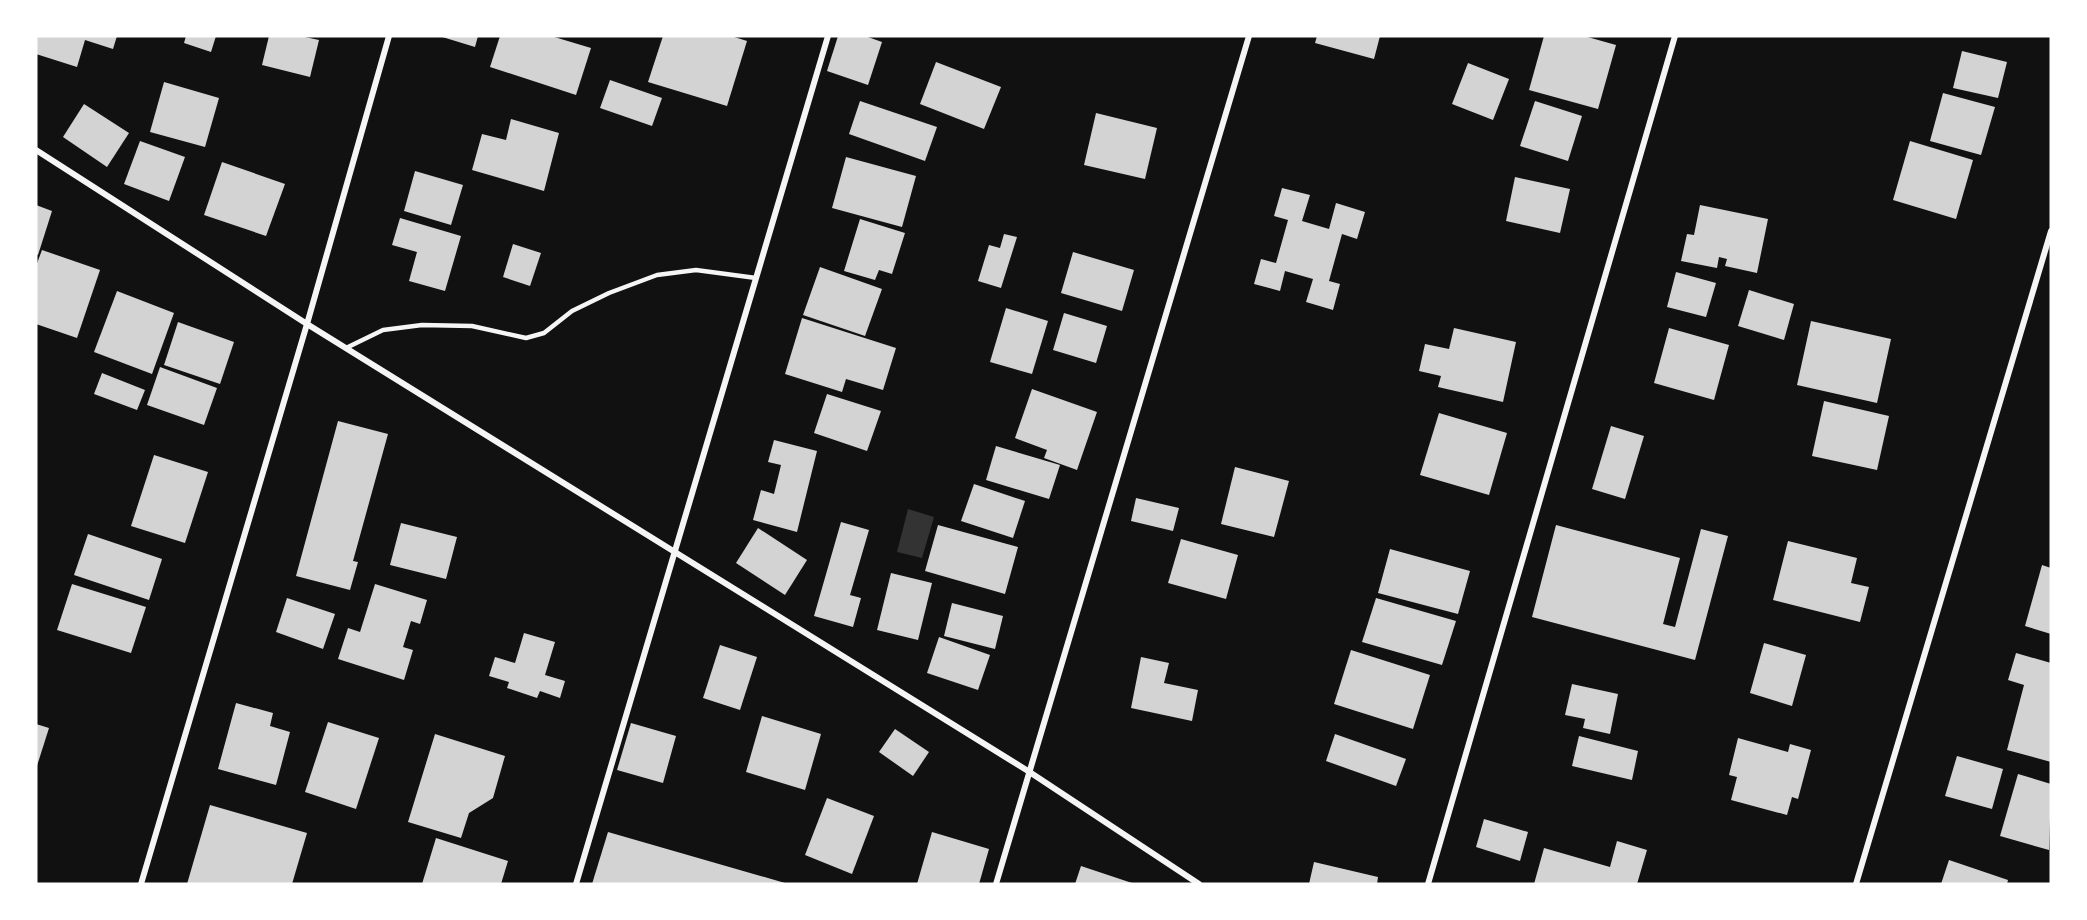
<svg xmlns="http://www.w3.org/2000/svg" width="2087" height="920" viewBox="0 0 2087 920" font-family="'Libre Baskerville',serif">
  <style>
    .water { fill: #333 }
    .building { fill: #d3d3d3 }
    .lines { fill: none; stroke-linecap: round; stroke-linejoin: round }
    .service { stroke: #f5f5f5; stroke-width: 4.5 }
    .minor { stroke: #f5f5f5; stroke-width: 6 }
  </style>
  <rect width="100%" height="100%" fill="#111"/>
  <path class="water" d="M908 509 934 517 922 558 897 552Z"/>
  <g class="building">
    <path d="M36 36H117L113 49 85 40 77 67 36 54Z"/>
    <path d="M186 36H216L211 52 184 43Z"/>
    <path d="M269 36H300L319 40 310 77 262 65Z"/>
    <path d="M439 36H478L475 47Z"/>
    <path d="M500 36H551L591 48 576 95 490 67Z"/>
    <path d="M663 36H731L747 41 727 106 648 82Z"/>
    <path d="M838 36H865L882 42 868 85 827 71Z"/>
    <path d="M1317 36H1380L1374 59 1315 43Z"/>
    <path d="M1544 36H1584L1616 45 1598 109 1529 90Z"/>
    <path d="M1962 51 2007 62 1998 98 1953 88Z"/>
    <path d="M936 62 1001 87 984 129 920 104Z"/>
    <path d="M1468 63 1509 79 1493 120 1452 104Z"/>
    <path d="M610 80 662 98 652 126 600 108Z"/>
    <path d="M164 82 219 98 205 147 150 132Z"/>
    <path d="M1943 93 1995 107 1981 155 1930 141Z"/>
    <path d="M860 101 937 127 925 161 849 134Z"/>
    <path d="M1535 101 1582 116 1568 161 1520 146Z"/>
    <path d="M84 104 129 133 107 167 63 137Z"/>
    <path d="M1096 113 1157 128 1145 179 1084 165Z"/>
    <path d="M511 119 559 133 544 191 472 170 482 134 506 140Z"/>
    <path d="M140 141 185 157 169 201 124 184Z"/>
    <path d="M1910 141 1973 160 1956 219 1893 200Z"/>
    <path d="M846 157 916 176 902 227 832 208Z"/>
    <path d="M222 162 285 184 266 236 204 215Z"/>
    <path d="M415 171 463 185 451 225 404 211Z"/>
    <path d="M1515 177 1570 189 1560 233 1506 221Z"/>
    <path d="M1282 188 1310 195 1302 221 1329 229 1336 203 1365 212 1357 239 1342 234 1329 281 1340 284 1333 310 1306 302 1313 279 1285 271 1280 291 1254 284 1261 259 1276 263 1288 220 1274 216Z"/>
    <path d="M36 205 52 211 38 255 36 254Z"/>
    <path d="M1700 205 1768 219 1757 273 1725 266 1727 259 1719 257 1717 268 1681 261 1687 234 1694 235Z"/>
    <path d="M400 218 461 236 445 291 409 281 417 252 392 245Z"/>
    <path d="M860 219 905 233 892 274 879 270 875 280 844 271Z"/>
    <path d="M1004 234 1017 237 1001 288 978 281 989 245 1000 248Z"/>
    <path d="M513 244 541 253 530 286 503 277Z"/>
    <path d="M42 250 100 270 77 338 36 324V266Z"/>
    <path d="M1073 252 1134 270 1122 311 1061 293Z"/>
    <path d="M820 267 882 289 865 336 803 315Z"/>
    <path d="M1676 272 1716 283 1706 317 1667 307Z"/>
    <path d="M1749 290 1794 304 1784 340 1738 326Z"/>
    <path d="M117 291 174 313 152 374 94 352Z"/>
    <path d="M1006 308 1048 321 1032 374 990 362Z"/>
    <path d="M1064 313 1107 326 1096 363 1053 350Z"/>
    <path d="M802 318 896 348 883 390 846 379 842 392 785 374Z"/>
    <path d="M1811 321 1891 339 1877 403 1797 385Z"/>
    <path d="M178 322 234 342 220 384 164 365Z"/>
    <path d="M1454 328 1516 342 1503 402 1438 387 1441 376 1419 371 1425 344 1449 349Z"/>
    <path d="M1669 328 1729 345 1714 400 1654 383Z"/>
    <path d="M160 367 217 388 204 425 147 405Z"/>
    <path d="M102 373 145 390 137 410 94 394Z"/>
    <path d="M1032 389 1097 412 1077 470 1044 458 1047 450 1015 438Z"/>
    <path d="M827 394 881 411 867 451 814 433Z"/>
    <path d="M1824 401 1889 416 1877 470 1812 456Z"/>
    <path d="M1439 413 1507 433 1489 495 1420 475Z"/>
    <path d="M338 421 388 434 353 561 358 562 350 590 296 576Z"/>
    <path d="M1611 426 1644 436 1625 499 1592 489Z"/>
    <path d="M774 440 817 451 797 532 753 520 761 490 774 494 781 465 768 462Z"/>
    <path d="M996 446 1060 465 1049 499 986 480Z"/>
    <path d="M154 455 208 472 185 543 131 526Z"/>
    <path d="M1235 467 1289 481 1274 537 1221 524Z"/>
    <path d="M974 484 1025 501 1013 538 961 521Z"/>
    <path d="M1136 498 1179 508 1173 531 1131 521Z"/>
    <path d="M841 522 869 530 850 595 861 598 853 627 814 616Z"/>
    <path d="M401 523 457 537 446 579 390 565Z"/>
    <path d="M938 525 1018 547 1005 594 925 571Z"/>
    <path d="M1556 525 1680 558 1663 624 1675 627 1701 529 1728 536 1695 660 1532 617Z"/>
    <path d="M758 528 807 560 785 595 736 563Z"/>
    <path d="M88 534 162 559 149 600 74 575Z"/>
    <path d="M1181 539 1238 555 1226 599 1168 583Z"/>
    <path d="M1788 541 1857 558 1851 583 1869 587 1860 622 1773 600Z"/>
    <path d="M1390 549 1470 571 1458 614 1378 593Z"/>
    <path d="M2042 565 2051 568V634L2025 626Z"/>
    <path d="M891 573 932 583 918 640 877 630Z"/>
    <path d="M72 584 146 607 131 653 57 630Z"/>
    <path d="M375 584 427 600 420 624 411 621 403 647 413 650 404 680 338 659 348 628 360 632Z"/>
    <path d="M287 598 335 614 323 649 276 632Z"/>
    <path d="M1376 598 1456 621 1442 665 1362 642Z"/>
    <path d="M952 603 1003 616 995 649 944 636Z"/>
    <path d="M524 633 555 642 545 675 565 681 560 698 540 691 537 698 507 688 509 682 489 676 495 657 515 663Z"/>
    <path d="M939 637 990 655 978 690 927 673Z"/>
    <path d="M1764 643 1806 655 1792 706 1750 693Z"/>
    <path d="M720 645 757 657 740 710 703 698Z"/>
    <path d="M1351 650 1430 675 1413 729 1334 704Z"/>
    <path d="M2016 653 2051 663V762L2007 750 2024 685 2008 680Z"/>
    <path d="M1141 657 1169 663 1164 683 1198 690 1192 721 1131 708Z"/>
    <path d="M1572 684 1618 694 1610 734 1583 728 1585 719 1565 715Z"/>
    <path d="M236 703 273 713 270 726 290 732 276 785 218 769Z"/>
    <path d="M762 716 821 734 805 790 746 772Z"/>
    <path d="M328 722 379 738 356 809 305 792Z"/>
    <path d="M631 723 676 736 663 783 617 770Z"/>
    <path d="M36 724 49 728 36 769Z"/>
    <path d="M895 729 929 752 913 776 879 752Z"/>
    <path d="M435 734 505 756 493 798 469 813 461 838 408 822Z"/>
    <path d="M1335 734 1406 759 1396 786 1326 761Z"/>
    <path d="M1579 736 1638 751 1632 780 1572 766Z"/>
    <path d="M1738 738 1788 752 1790 744 1811 750 1798 799 1792 797 1787 815 1731 800 1737 777 1729 775Z"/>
    <path d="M1957 756 2003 769 1992 809 1945 796Z"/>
    <path d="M2018 774 2051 784 2049 850 2000 836Z"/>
    <path d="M827 798 874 816 852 874 805 855Z"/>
    <path d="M210 805 307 833 292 884H187Z"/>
    <path d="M1484 819 1528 832 1520 861 1476 847Z"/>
    <path d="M608 832 785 883V884H592Z"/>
    <path d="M932 832 989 849 979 884H917Z"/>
    <path d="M436 838 508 861 501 884H422Z"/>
    <path d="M1617 841 1647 850 1637 884H1534L1544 848 1610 867Z"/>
    <path d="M1949 860 2008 880 2007 884H1941Z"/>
    <path d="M1314 862 1378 877 1377 884H1309Z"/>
    <path d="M1081 866 1135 884H1075Z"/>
  </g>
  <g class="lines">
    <path class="service" d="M346 348 383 330 422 325 472 326 526 338 544 333 572 311 609 293 657 275 696 270 756 278"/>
    <g class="minor">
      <path d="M36 150 307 324 1028 771 1199 884"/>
      <path d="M141 884 307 324 389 36"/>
      <path d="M576 884 828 36"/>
      <path d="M996 884 1249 36"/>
      <path d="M1428 884 1675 36"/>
      <path d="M1856 884 2051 231"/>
    </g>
  </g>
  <rect width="2087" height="920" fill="none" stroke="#ffffff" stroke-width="75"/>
</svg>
